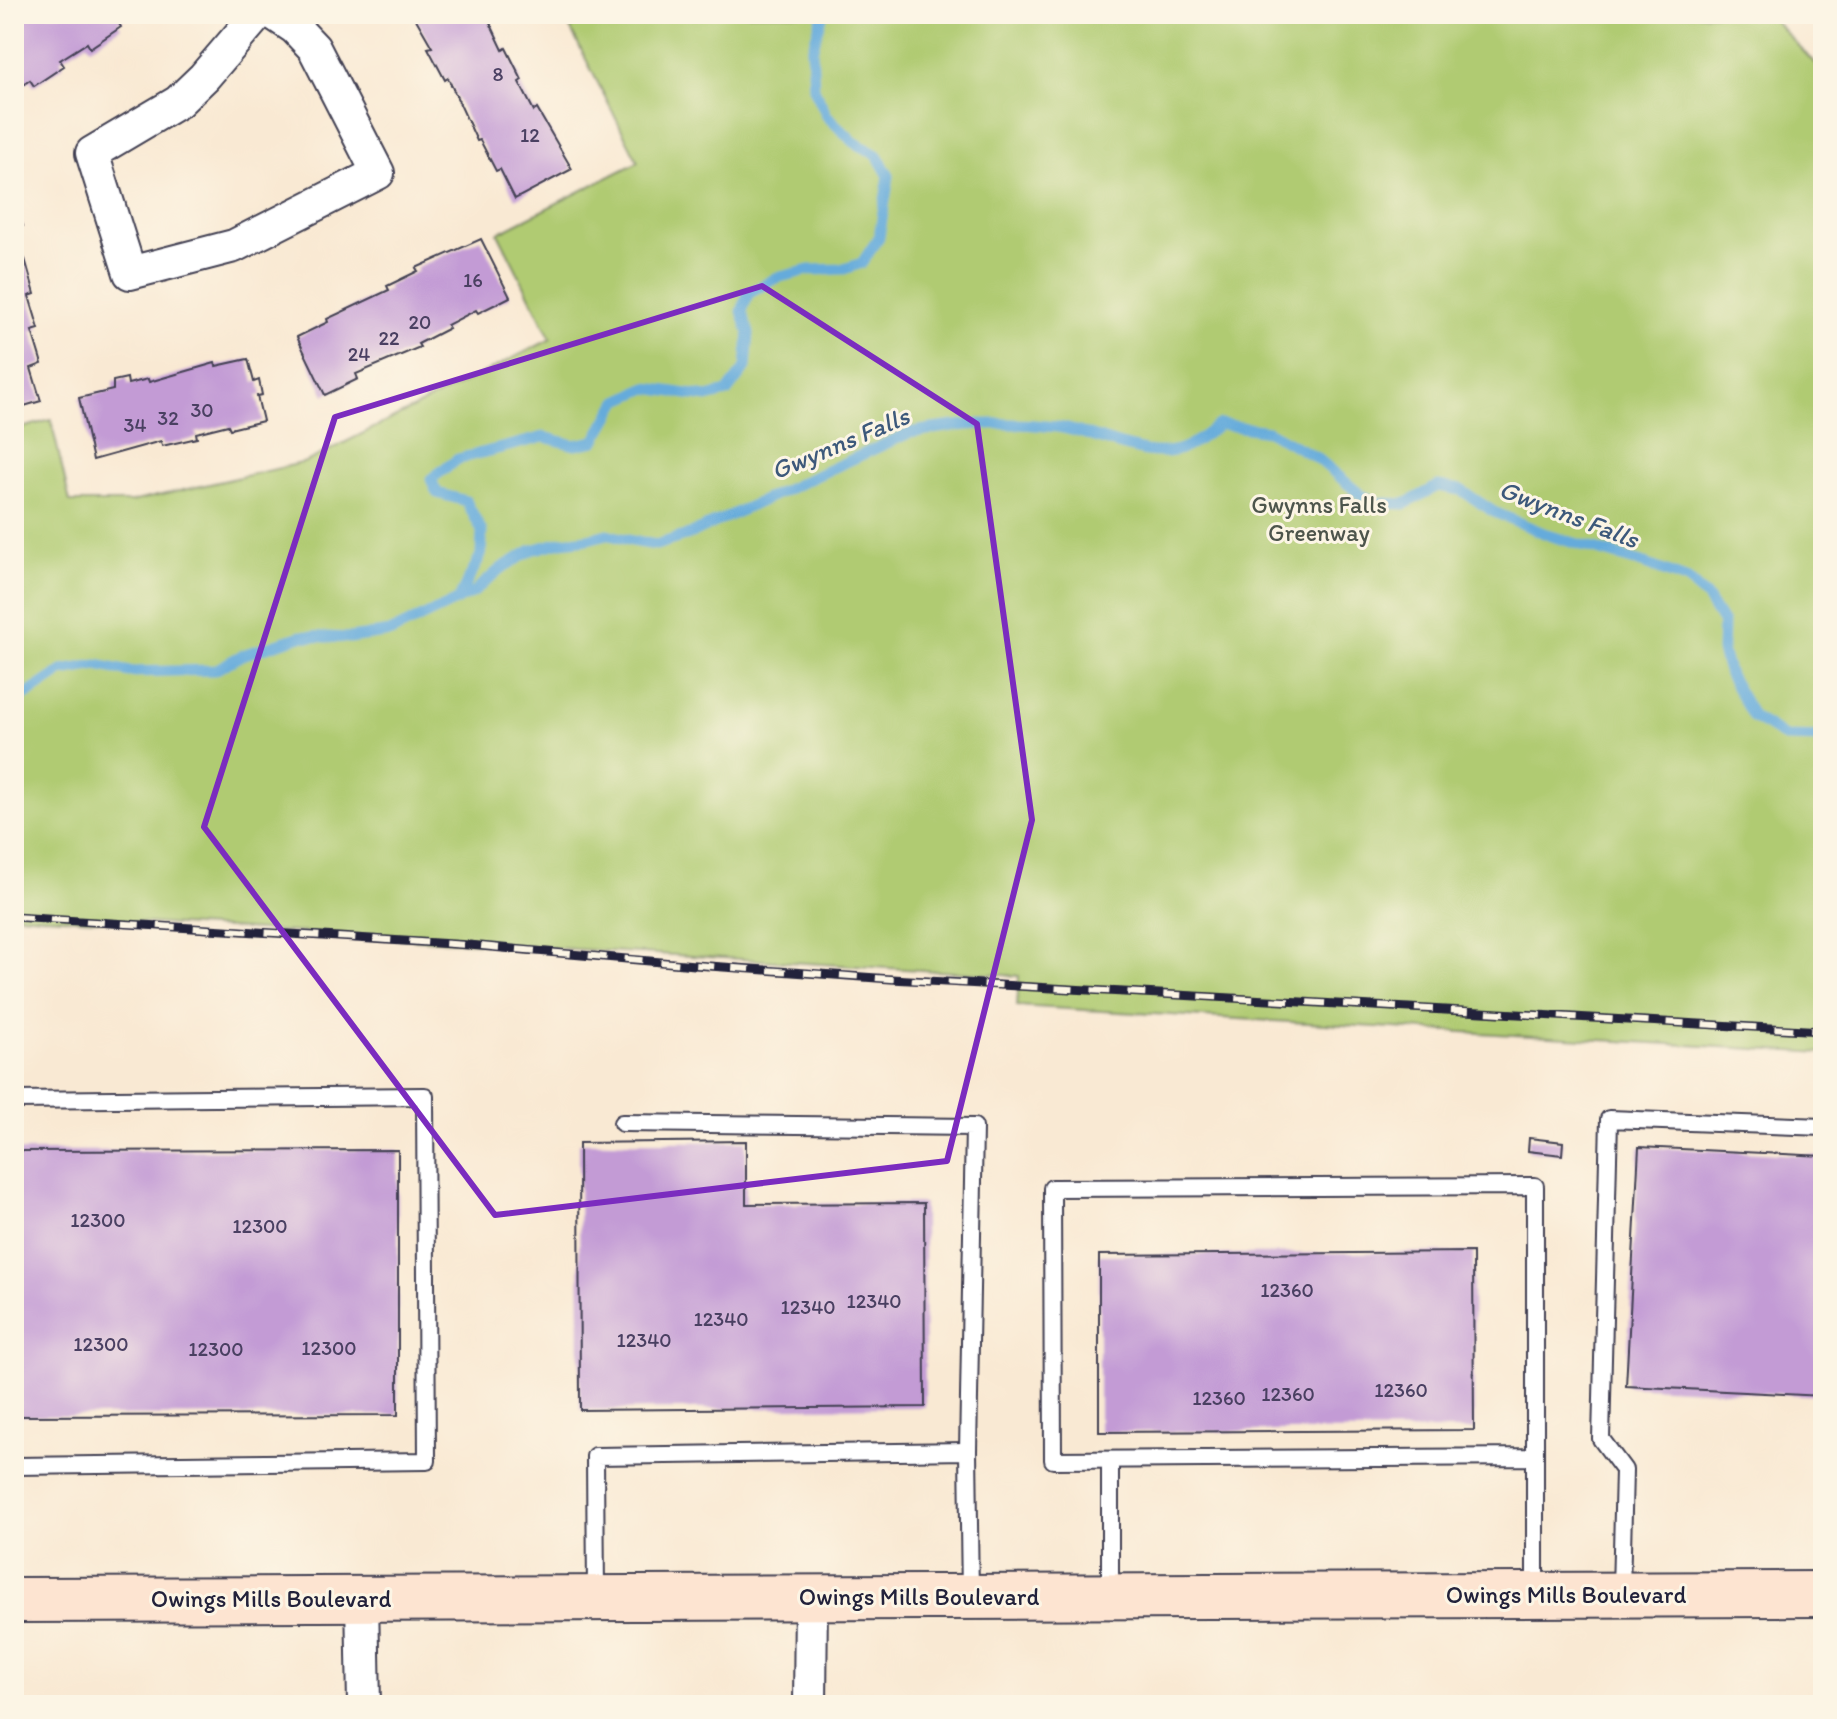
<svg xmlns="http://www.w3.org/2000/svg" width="1837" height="1719" viewBox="0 0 1837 1719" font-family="Itim,sans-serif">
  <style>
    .green { fill: #b0cb72; stroke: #697656; stroke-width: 2 }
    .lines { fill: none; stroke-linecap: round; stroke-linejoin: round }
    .stream { stroke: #65abdb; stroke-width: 11 }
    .building { fill: #c39bd5 }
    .lane-casing { stroke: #424052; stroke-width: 20 }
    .street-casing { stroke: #424052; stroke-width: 36 }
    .secondary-casing { stroke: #424052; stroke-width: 48 }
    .lane { stroke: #fff; stroke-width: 16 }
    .street { stroke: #fff; stroke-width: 32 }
    .secondary { stroke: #fde4d1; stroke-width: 44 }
    .rail-casing { stroke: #22223b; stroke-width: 9 }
    .rail { stroke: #fcf5e5; stroke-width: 6; stroke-dasharray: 18; stroke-linecap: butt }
    .marked { fill: none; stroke: #7b2cbf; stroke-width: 6; stroke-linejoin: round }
    .labels { text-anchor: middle; stroke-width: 6; stroke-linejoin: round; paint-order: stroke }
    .number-label { font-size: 20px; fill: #4a4062 }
    .park-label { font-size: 24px; fill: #4d554c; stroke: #fcf5e5 }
    .street-label { font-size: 24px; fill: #22223b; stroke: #fcf5e5 }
    .water-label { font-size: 26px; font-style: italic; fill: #3d597b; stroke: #fcf5e5 }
  </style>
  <rect width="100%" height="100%" fill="#fcf5e5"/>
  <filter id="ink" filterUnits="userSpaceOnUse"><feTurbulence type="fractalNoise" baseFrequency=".0125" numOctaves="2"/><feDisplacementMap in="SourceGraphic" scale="16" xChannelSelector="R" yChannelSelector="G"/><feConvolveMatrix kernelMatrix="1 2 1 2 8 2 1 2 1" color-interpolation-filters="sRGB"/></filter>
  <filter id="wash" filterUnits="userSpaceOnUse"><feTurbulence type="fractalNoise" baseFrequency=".006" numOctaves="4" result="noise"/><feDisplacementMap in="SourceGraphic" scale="32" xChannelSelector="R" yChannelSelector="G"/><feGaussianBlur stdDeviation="1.8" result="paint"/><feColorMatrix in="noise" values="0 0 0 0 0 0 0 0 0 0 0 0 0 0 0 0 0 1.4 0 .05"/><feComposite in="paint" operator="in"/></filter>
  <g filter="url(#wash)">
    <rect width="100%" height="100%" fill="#f9e9d3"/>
    <path class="green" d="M563 14H1768L1823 72V1053L1017 1006 1019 976 14 915V430L51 420 70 502H131L306 462 551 339 498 233 638 162Z"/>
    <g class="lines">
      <g class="stream">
        <path d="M458 600 481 555 482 531 466 501 437 493 431 479 458 459 544 437 575 445 595 441 618 401 647 388 707 397 727 392 746 367 749 333 742 311 748 294 776 278 809 270 844 269 862 263 879 237 889 176 877 155 854 142 827 116 814 88 812 50 823 14"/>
        <path d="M14 703 62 671 97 665 130 672 215 670 242 655 301 636 350 638 391 632 474 592 500 569 532 550 561 542 588 539 607 534 632 541 656 545 688 535 909 433C959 423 1007 421 1057 427 1096 432 1152 467 1190 445 1200 439 1210 431 1220 424L1268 431 1317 458 1361 495 1381 503 1405 504 1438 486 1461 490 1494 512 1551 536 1645 564 1688 580 1707 598 1723 624 1722 651 1729 675 1753 717 1785 737 1823 738"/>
      </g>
    </g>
    <g id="blocks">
      <g class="building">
        <path d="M23 14H131L118 22 121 27 90 48 87 43 60 60 64 66 34 86 30 80 14 91V20Z"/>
        <path d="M413 14H486L503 50 506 48 522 80 519 82 534 111 537 109 572 169 515 199 500 169 496 171 480 140 477 141 448 78 445 80 428 48 432 47Z"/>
        <path d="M14 207 19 222 21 221 23 226 14 229Z"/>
        <path d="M14 239 21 260 25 259 35 294 29 296 39 329 32 331 42 364 31 368 41 401 14 409Z"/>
        <path d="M481 239 510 297 478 313 476 310 447 325 449 328 418 344 420 347 356 374 358 379 325 395 297 337 328 322 327 319 389 290 387 286 418 271 416 268Z"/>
        <path d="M248 359 254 382 259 380 262 395 257 396 263 421 230 429 228 425 196 433 197 438 162 446 161 441 93 460 79 398 113 390V381L127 378 128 384 148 379 149 382 215 363 216 366Z"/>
        <path d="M1529 1138 1563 1142 1562 1155 1528 1151Z"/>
        <path d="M746 1141V1204L924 1203 925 1407 580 1410 579 1143Z"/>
        <path d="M1639 1147 1823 1156V1396L1626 1386Z"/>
        <path d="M398 1150V1415L14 1416V1151Z"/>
        <path d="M1473 1252 1474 1430 1099 1432V1255Z"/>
        <rect x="662" y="1702" width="44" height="3"/>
      </g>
    </g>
  </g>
  <g filter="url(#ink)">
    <use href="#blocks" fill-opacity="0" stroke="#424052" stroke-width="2"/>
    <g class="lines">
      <defs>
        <g id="lane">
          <path d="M14 1100 425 1096 427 1461 14 1466"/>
          <path d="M622 1123 974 1127 968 1451"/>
          <path d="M1535 1457 1053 1460 1052 1188 1535 1186V1593"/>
          <path d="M1621 1591 1624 1470 1601 1439 1609 1119 1823 1127"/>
          <path d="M1110 1594V1460"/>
          <path d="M596 1595 595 1456 968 1451 970 1595"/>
        </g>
        <g id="street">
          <path d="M258 14 204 77 178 102 92 153 130 273 234 246 378 173 314 48 295 28 274 14"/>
          <path d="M362 1598 364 1705"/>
          <path d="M810 1705 811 1598"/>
        </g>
        <path id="secondary" d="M14 1600 1823 1594"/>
      </defs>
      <use href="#lane" class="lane-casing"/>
      <use href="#street" class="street-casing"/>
      <use href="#secondary" class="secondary-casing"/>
      <use href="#lane" class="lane"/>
      <use href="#street" class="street"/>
      <use href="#secondary" class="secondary"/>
      <defs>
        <path id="rail" d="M14 917 469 945 695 965 891 979 1823 1031"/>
      </defs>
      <use href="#rail" class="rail-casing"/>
      <use href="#rail" class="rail"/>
    </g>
  </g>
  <path class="marked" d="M762 286 977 424 1032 820 947 1161 495 1215 204 827 335 417Z"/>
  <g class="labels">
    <g class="number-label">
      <text x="498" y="81">8</text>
      <text x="530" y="142">12</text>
      <text x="473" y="287">16</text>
      <text x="420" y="329">20</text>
      <text x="389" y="345">22</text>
      <text x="359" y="361">24</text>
      <text x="202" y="417">30</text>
      <text x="168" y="425">32</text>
      <text x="135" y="432">34</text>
      <text x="98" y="1227">12300</text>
      <text x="260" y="1233">12300</text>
      <text x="1287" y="1297">12360</text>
      <text x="874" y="1308">12340</text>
      <text x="808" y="1314">12340</text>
      <text x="721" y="1326">12340</text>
      <text x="644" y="1347">12340</text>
      <text x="101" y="1351">12300</text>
      <text x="329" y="1355">12300</text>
      <text x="216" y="1356">12300</text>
      <text x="1401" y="1397">12360</text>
      <text x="1288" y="1401">12360</text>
      <text x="1219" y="1405">12360</text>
    </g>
    <g class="park-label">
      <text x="1319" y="513">Gwynns Falls<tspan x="1319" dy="28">Greenway</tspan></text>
    </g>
    <g class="street-label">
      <text x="1566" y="1603">Owings Mills Boulevard</text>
      <text x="919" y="1605">Owings Mills Boulevard</text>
      <text x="271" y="1607">Owings Mills Boulevard</text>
    </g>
    <g class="water-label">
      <text transform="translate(840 443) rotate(-23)" y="9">Gwynns Falls</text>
      <text transform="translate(1569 514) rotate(21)" y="9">Gwynns Falls</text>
    </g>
  </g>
  <rect width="1837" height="1719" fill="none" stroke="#fcf5e5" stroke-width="48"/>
</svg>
